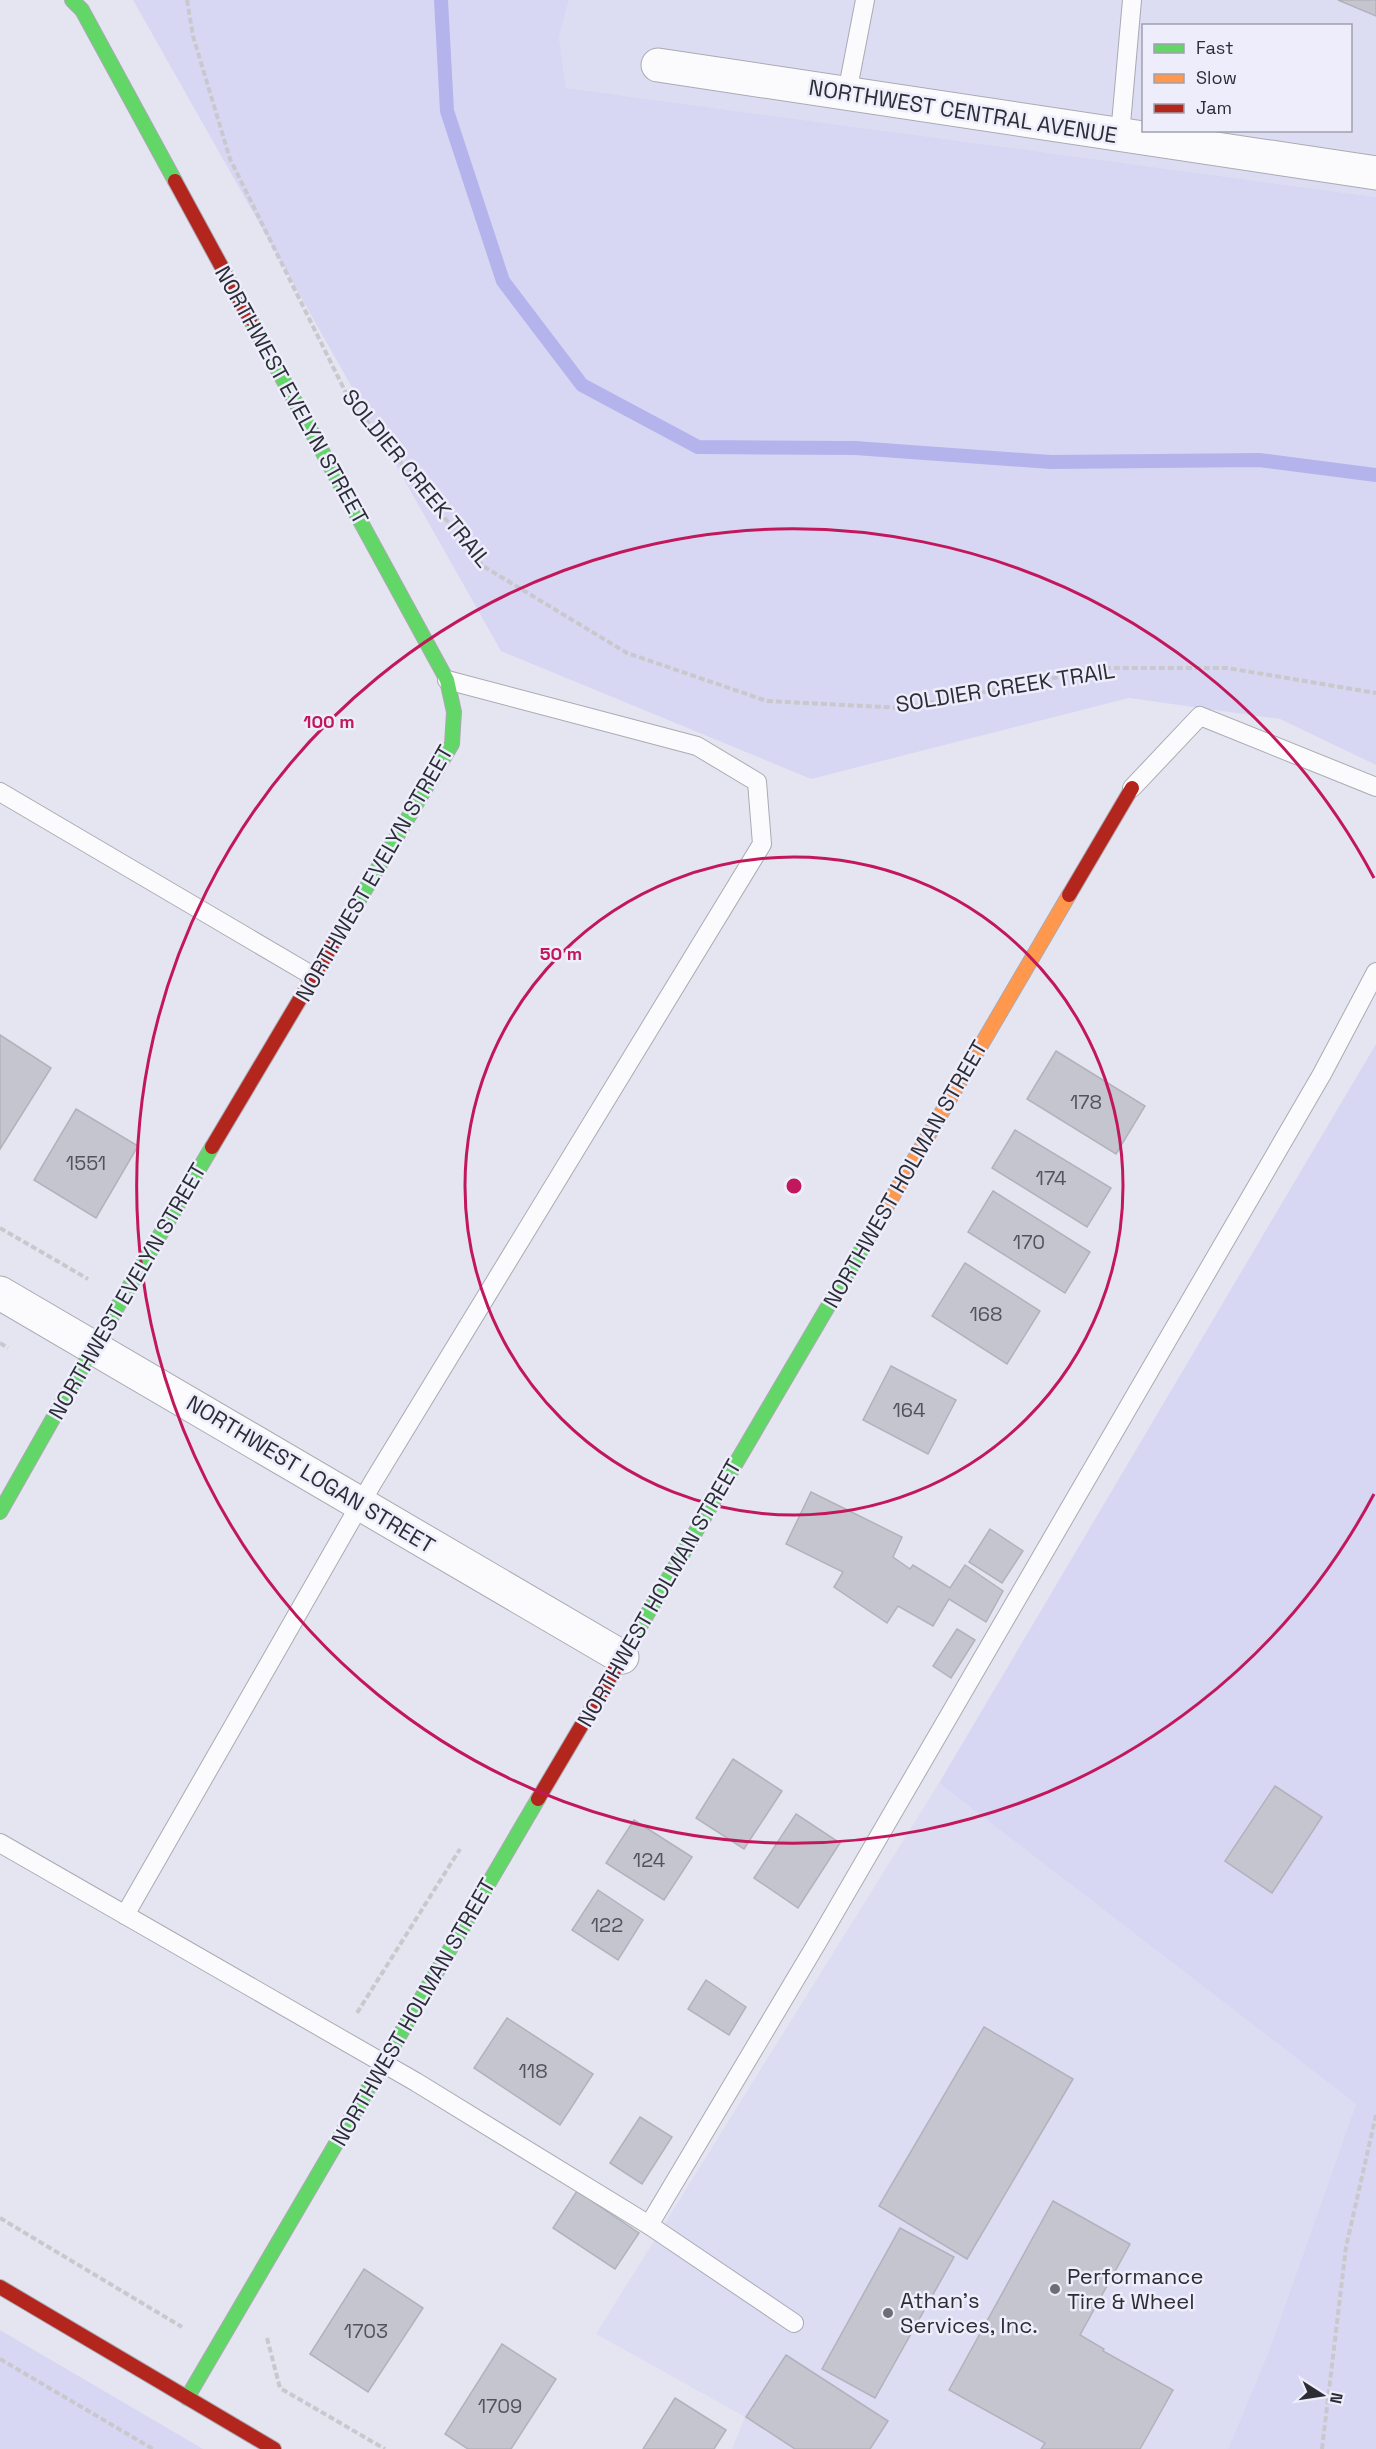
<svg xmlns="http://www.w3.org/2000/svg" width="1376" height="2449" viewBox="0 0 1376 2449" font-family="'Space Grotesk',sans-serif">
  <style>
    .built { fill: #dcdcf3; fill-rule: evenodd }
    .green { fill: #d7d7f4 }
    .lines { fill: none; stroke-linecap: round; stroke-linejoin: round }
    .stream { stroke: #b5b3ec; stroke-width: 14 }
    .building { fill: #c5c5cf; stroke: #b2b2bc; stroke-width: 1.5 }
    .lane-casing { stroke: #aaaab4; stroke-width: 20 }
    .street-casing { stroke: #aaaab4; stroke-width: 35 }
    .fast-casing { stroke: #aaaab4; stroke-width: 16 }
    .slow-casing { stroke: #aaaab4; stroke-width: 16 }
    .jam-casing { stroke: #aaaab4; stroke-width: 16 }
    .path { stroke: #c8c8cd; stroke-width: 4; stroke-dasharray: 6 3; stroke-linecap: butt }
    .lane { stroke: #fbfbfd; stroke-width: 18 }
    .street { stroke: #fbfbfd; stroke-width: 33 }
    .fast { stroke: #63d668; stroke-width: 14 }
    .slow { stroke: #ff974d; stroke-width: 14 }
    .jam { stroke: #b3261e; stroke-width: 14 }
    .ring { fill: none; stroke: #c2185b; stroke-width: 3 }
    .poi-dot { fill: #6d6d77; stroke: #ededfc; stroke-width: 2 }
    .labels { text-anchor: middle; stroke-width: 5; stroke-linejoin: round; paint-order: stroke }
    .number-label { font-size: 20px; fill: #53535c }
    .street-label { font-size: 22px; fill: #2d2d36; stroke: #ededfc }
    .poi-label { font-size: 22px; fill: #2d2d36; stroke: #ededfc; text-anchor: start }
    .centre { fill: #c2185b; stroke: #ededfc; stroke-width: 3 }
    .ring-label { font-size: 18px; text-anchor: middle; font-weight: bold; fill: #c2185b; stroke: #ededfc; stroke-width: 5; stroke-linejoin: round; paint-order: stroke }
  </style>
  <rect width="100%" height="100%" fill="#e5e5f1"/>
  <g class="built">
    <path d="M569 0H1376V197L566 88 559 37ZM1144 26H1350V130H1144Z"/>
    <path d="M939 1783 1356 2104 1269 2351 1228 2449H732L745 2417 596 2334Z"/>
  </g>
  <g class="green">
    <path d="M133 0H569L559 37 566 88 1376 197V765L1280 719 1129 698 811 779 501 651Z"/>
    <path d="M1376 1044V2449H1228L1269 2351 1356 2104 939 1783Z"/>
    <path d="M0 2330 203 2449H0Z"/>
  </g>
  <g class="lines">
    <path class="stream" d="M441 0 447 111 503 281 582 385 698 447 855 448 1051 462 1259 460 1376 475"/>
  </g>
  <g class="building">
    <path d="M1338 0H1376V16Z"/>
    <path d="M0 1035 51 1068 0 1149Z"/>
    <path d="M1056 1051 1145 1106 1116 1154 1027 1099Z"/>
    <path d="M76 1109 138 1146 96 1218 34 1180Z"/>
    <path d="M1015 1130 1111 1188 1087 1227 992 1168Z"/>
    <path d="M993 1191 1090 1252 1065 1293 968 1232Z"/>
    <path d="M965 1263 1040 1311 1007 1364 932 1316Z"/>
    <path d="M891 1366 956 1400 928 1454 863 1420Z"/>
    <path d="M811 1492 902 1537 893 1557 910 1569 913 1565 950 1588 965 1565 1003 1591 986 1622 949 1599 933 1626 898 1606 887 1623 834 1587 843 1572 786 1544Z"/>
    <path d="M990 1529 1023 1551 1002 1583 969 1562Z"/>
    <path d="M957 1629 975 1640 951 1678 933 1666Z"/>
    <path d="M733 1759 782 1791 744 1849 696 1818Z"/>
    <path d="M1275 1786 1322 1817 1272 1893 1225 1861Z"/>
    <path d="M796 1814 840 1843 798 1908 754 1878Z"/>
    <path d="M634 1820 692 1857 664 1900 606 1863Z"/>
    <path d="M598 1890 643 1920 618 1960 572 1930Z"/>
    <path d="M706 1980 746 2007 729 2035 688 2009Z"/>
    <path d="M507 2018 593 2074 560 2125 474 2068Z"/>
    <path d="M984 2027 1073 2079 967 2259 879 2206Z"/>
    <path d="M640 2117 672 2137 642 2184 610 2163Z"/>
    <path d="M577 2191 639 2233 615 2269 553 2228Z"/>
    <path d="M1053 2201 1130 2244 1080 2335 1104 2349 1103 2351 1173 2390 1140 2449H1041L1045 2443 949 2390Z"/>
    <path d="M900 2228 954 2257 875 2398 822 2369Z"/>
    <path d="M364 2269 423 2308 368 2392 310 2354Z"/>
    <path d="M502 2344 556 2379 511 2449H468L445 2434Z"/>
    <path d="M786 2355 888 2421 870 2449H795L746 2417Z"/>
    <path d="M675 2398 726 2430 714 2449H643Z"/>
  </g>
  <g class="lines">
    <defs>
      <g id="lane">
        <path d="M847 93 865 0"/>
        <path d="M1120 135 1132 0"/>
        <path d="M1132 788 1200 716 1376 787"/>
        <path d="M0 792 313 976"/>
        <path d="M0 1843 416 2082 649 2225 794 2323"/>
        <path d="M125 1915 373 1482 762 844 757 782 697 746 447 680"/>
        <path d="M649 2225 817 1943 1322 1074 1376 972"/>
      </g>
      <g id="street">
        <path d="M658 65 1376 173"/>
        <path d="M0 1293 622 1657"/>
      </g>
      <g id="fast">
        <path d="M72 0 82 10 175 181"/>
        <path d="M250 319 447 680 454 712 452 744 344 925"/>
        <path d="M0 1512 93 1348 212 1147"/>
        <path d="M625 1652 877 1223"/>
        <path d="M187 2398 538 1799"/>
      </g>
      <path id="slow" d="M877 1223 1069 895"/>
      <g id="jam">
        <path d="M175 181 250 319"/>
        <path d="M1069 895 1132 788"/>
        <path d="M212 1147 344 925"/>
        <path d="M538 1799 625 1652"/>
        <path d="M0 2287 274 2449"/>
      </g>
    </defs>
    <use href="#lane" class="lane-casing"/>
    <use href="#street" class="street-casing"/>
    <use href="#fast" class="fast-casing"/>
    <use href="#slow" class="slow-casing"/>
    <use href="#jam" class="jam-casing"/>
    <g class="path">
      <path d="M187 0 193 36 230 159 347 395 483 566 627 653 767 701 903 708 1105 668H1227L1376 693"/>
      <path d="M0 1228 88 1279"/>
      <path d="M0 1343 8 1348"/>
      <path d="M357 2013 460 1849"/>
      <path d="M0 2218 182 2327"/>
      <path d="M267 2338 280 2388 385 2449"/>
      <path d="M0 2359 153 2449"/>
      <path d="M1322 2449 1346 2247 1376 2115"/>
    </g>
    <use href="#lane" class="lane"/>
    <use href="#street" class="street"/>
    <use href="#fast" class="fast"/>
    <use href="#slow" class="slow"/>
    <use href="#jam" class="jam"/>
  </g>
  <g class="ring">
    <circle cx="794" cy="1186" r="329"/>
    <path d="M1374 1494A657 657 0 1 1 1374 878"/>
  </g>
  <g class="poi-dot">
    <circle cx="1055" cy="2289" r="6"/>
    <circle cx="888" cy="2313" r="6"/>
  </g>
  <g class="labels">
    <g class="number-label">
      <text x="1086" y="1109">178</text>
      <text x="86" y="1170">1551</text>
      <text x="1051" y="1185">174</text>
      <text x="1029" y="1249">170</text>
      <text x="986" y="1321">168</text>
      <text x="909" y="1417">164</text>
      <text x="649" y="1867">124</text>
      <text x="607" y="1932">122</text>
      <text x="533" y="2078">118</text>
      <text x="366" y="2338">1703</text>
      <text x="500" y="2413">1709</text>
    </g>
    <g class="street-label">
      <text transform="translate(963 111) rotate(9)" y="8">NORTHWEST CENTRAL AVENUE</text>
      <text transform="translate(292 395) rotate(61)" y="8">NORTHWEST EVELYN STREET</text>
      <text transform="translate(417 478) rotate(51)" y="8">SOLDIER CREEK TRAIL</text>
      <text transform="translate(1005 687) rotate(-9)" y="8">SOLDIER CREEK TRAIL</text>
      <text transform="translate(374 873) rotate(-60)" y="8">NORTHWEST EVELYN STREET</text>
      <text transform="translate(905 1174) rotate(-60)" y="8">NORTHWEST HOLMAN STREET</text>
      <text transform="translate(127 1291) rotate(-60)" y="8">NORTHWEST EVELYN STREET</text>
      <text transform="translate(311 1474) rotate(31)" y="8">NORTHWEST LOGAN STREET</text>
      <text transform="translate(659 1593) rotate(-60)" y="8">NORTHWEST HOLMAN STREET</text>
      <text transform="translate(413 2012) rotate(-60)" y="8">NORTHWEST HOLMAN STREET</text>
    </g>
    <g class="poi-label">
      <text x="1067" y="2284">Performance<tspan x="1067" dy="25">Tire &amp; Wheel</tspan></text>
      <text x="900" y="2308">Athan's<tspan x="900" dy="25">Services, Inc.</tspan></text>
    </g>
  </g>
  <circle cx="794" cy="1186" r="9" class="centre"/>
  <g class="ring-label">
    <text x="329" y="728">100 m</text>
    <text x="561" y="960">50 m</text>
  </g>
  <rect x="1142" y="24" width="210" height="108" fill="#ededfc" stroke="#a0a0ad" stroke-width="1.5"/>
  <rect x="1154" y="44" width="30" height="9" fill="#63d668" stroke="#a0a0ad" stroke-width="1.5"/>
  <text x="1196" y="54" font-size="18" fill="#2d2d36">Fast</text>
  <rect x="1154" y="74" width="30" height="9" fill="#ff974d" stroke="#a0a0ad" stroke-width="1.5"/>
  <text x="1196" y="84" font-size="18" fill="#2d2d36">Slow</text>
  <rect x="1154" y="104" width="30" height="9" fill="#b3261e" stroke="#a0a0ad" stroke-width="1.5"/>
  <text x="1196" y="114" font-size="18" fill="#2d2d36">Jam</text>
  <g transform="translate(1322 2395) rotate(102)" stroke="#ededfc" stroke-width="4.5" paint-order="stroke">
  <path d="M0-4.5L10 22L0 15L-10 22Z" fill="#2d2d36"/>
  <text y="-9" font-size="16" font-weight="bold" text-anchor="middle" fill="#2d2d36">N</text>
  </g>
</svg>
